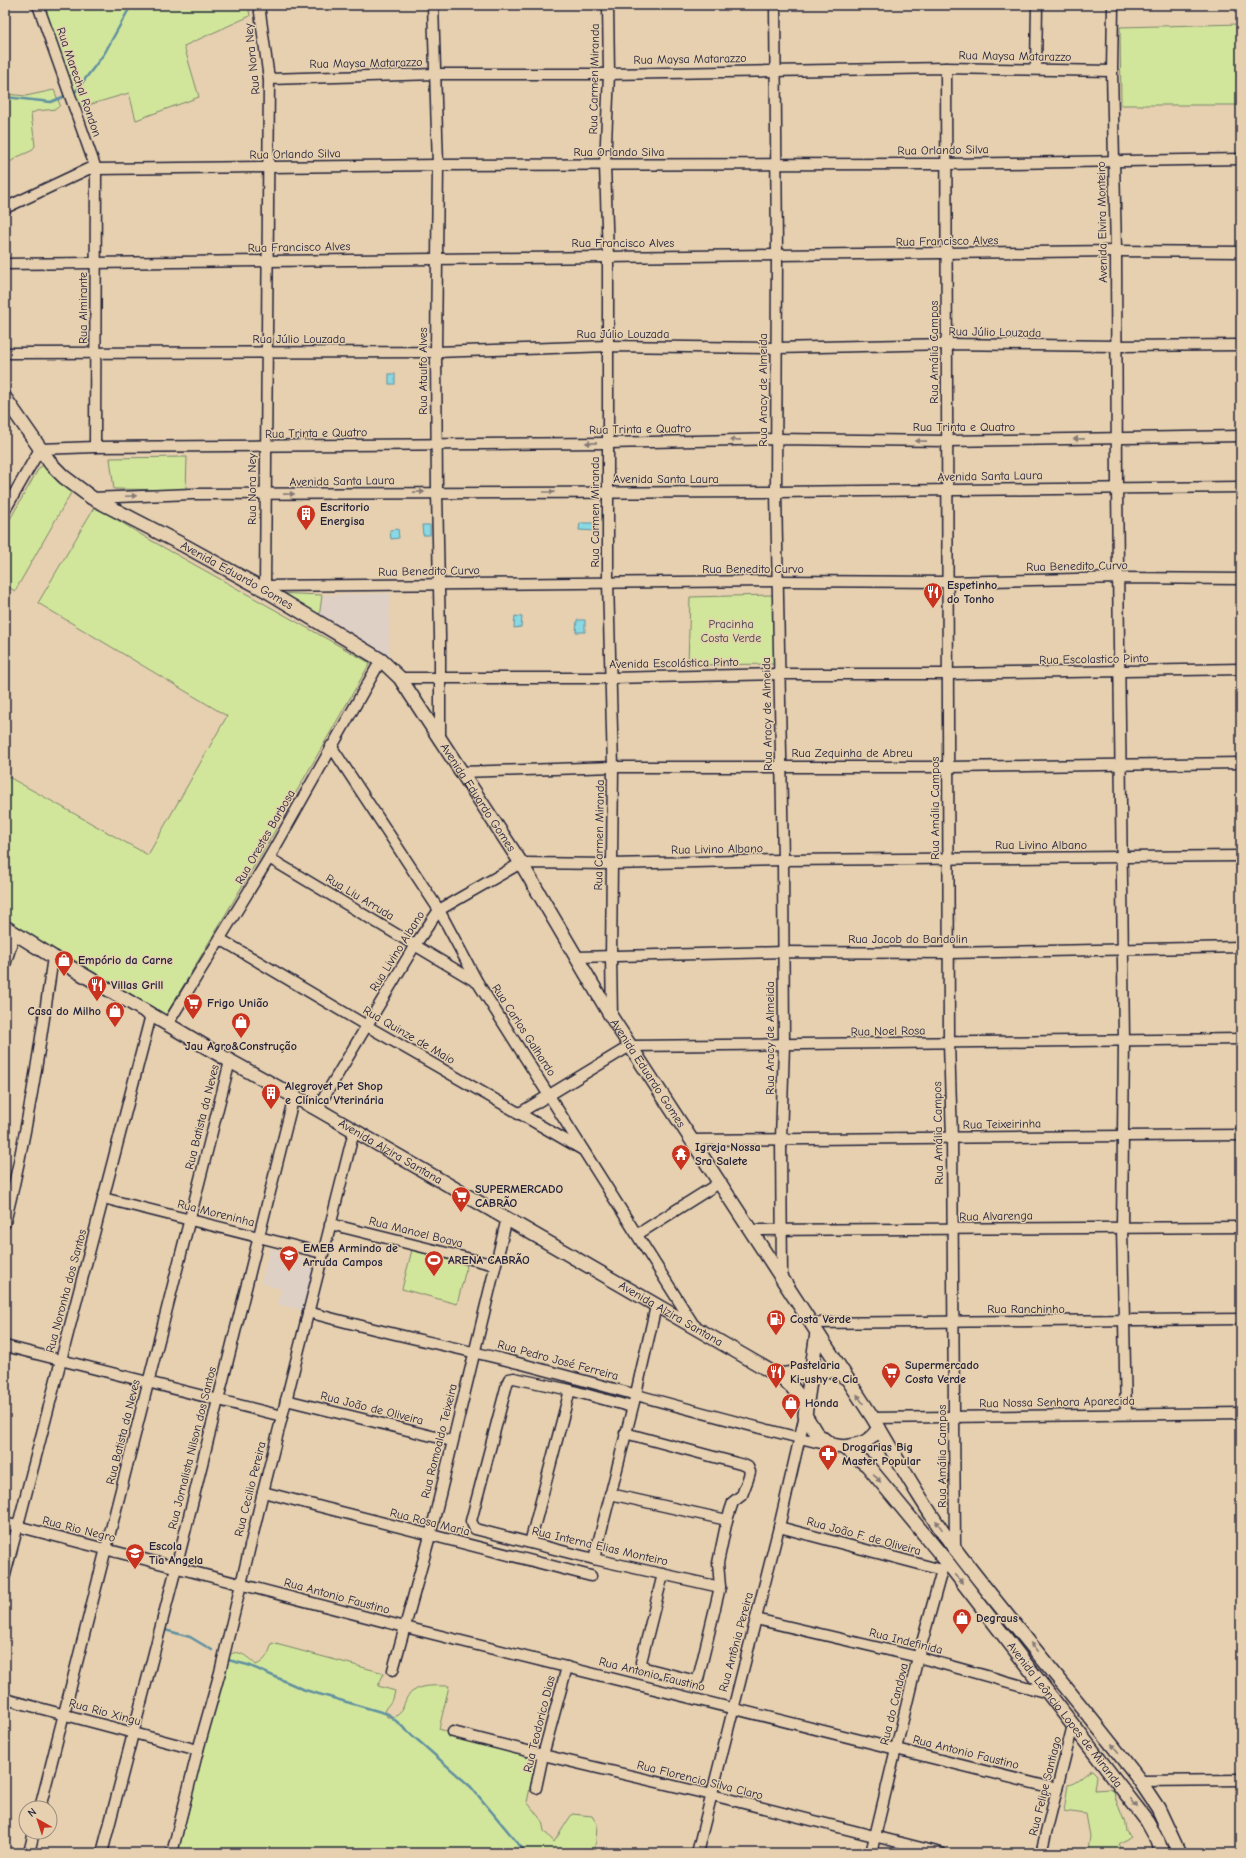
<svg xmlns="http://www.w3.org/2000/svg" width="1246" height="1858" viewBox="0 0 1246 1858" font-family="'Comic Neue',sans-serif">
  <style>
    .built { fill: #ded0c5 }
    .green { fill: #d2e69b; stroke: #7a846b }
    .water { fill: #89d9e4; stroke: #6090a0 }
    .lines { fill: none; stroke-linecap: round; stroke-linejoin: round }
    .stream { stroke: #6090a0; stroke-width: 2.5 }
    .minor-casing { stroke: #22223b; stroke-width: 13 }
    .major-casing { stroke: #22223b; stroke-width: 16 }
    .minor { stroke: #e6d0af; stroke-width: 10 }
    .major { stroke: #e6d0af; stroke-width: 13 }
    .oneway { fill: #847975 }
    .labels { text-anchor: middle; stroke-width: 3; stroke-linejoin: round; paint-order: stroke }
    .street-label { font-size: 12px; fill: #22223b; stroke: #e6d0af }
    .poi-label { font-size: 12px; font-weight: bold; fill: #22223b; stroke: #e6d0af; text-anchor: start }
    .park-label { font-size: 12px; fill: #3c3f49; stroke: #e6d0af }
  </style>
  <rect width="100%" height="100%" fill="#e6d0af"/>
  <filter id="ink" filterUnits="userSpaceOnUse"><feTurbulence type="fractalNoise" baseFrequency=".025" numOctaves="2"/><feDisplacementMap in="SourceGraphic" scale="8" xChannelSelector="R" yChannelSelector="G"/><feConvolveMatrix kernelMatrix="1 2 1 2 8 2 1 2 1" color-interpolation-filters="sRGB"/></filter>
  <g filter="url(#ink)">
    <g class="built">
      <path d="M390 593 389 658 319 618 322 595Z"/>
      <path d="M270 1248 317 1260 304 1311 277 1304 281 1289 261 1283Z"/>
    </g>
    <g class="green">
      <path d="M42 5H248L250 16 184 46 199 97 136 120 129 93 78 108Z"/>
      <path d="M1241 24V105H1121L1120 27Z"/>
      <path d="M54 90 60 105 56 109 36 111 31 114 35 146 31 151 17 157 5 166V94L26 96Z"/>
      <path d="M187 457 186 490 114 489 110 458Z"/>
      <path d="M44 465 72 491 15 591 5 585V528L39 468Z"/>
      <path d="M95 506 145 537 370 663 290 803C276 808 274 816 276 829L166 1015 5 920V775L148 855 227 716 38 603Z"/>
      <path d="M274 593 322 595 319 618Z"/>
      <path d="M773 595 774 664 688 665 690 597Z"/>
      <path d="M412 1250 467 1265 457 1304 402 1289Z"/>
      <path d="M272 1643 384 1673 378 1686 395 1691 393 1699 385 1709 387 1717C408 1718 400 1700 412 1692 423 1684 436 1686 449 1686L439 1729 536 1760 527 1802 542 1821 544 1831 554 1842 572 1814 592 1816 597 1824 596 1842 592 1853H178L199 1767 229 1656C237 1647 249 1658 256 1665 266 1661 269 1653 272 1643Z"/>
      <path d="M1092 1770 1097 1775 1095 1790 1109 1789 1114 1791C1116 1805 1125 1817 1126 1831L1131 1836 1119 1844 1123 1851 1134 1853H1088L1090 1836 1086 1814 1064 1811 1068 1785C1078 1783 1083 1775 1092 1770Z"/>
    </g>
    <g class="water">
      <rect x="389" y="374" width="6" height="10"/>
      <path d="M580 523H596V531L579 530Z"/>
      <path d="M422 525H430V535H423Z"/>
      <path d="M398 529 399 538 391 539 390 530Z"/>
      <path d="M515 616 522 617 521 627 514 628Z"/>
      <path d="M577 620H585V632H576Z"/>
    </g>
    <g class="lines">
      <g class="stream">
        <path d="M71 93 76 91 104 54 129 9 133 5"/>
        <path d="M5 97 51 102 67 95"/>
        <path d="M165 1630 190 1637 212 1650"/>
        <path d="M228 1660 248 1665 305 1690 388 1714 471 1787 526 1853"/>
      </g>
      <defs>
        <g id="minor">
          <path d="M38 5 96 169 95 447"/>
          <path d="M259 5 269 79 265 590"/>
          <path d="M433 5 438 165 436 352 437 492 440 636V737"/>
          <path d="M608 5 609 74 605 165 608 256V582L613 767 611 957 612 1018"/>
          <path d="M775 5 777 255 776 492 783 860 784 1045 781 1139 782 1279"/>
          <path d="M1113 5 1112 71 1116 251 1117 488 1124 1040 1122 1228 1126 1414"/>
          <path d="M946 68 949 1043 952 1138 955 1548"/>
          <path d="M1036 69 1037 5"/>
          <path d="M269 79 436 74H609L946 68 1112 71"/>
          <path d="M5 208 88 169H96L438 165 946 164 1241 159"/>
          <path d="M5 264 1116 251 1241 252"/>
          <path d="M5 353 436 352 608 346 777 348 947 344 1116 346 1241 345"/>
          <path d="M92 498 192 494 776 492 1241 487"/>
          <path d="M5 510 40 449 95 447 608 443 776 439 947 441 1241 436"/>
          <path d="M265 586 778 581 948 582 1119 578 1241 579"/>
          <path d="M400 678H612L780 674H948L1241 669"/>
          <path d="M331 746 439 910 478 983 695 1327"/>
          <path d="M462 772 613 767H948L1241 763"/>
          <path d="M269 858 478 983"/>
          <path d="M220 939 367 1026 583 1150"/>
          <path d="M576 957 783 952 949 953 1241 947"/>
          <path d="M5 965 15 932"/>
          <path d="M167 1025 269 858 381 660"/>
          <path d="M317 1109 415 945 439 910 521 863 612 864 783 860 1241 856"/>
          <path d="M518 1114 630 1046 1241 1039"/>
          <path d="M691 1140 1241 1135"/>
          <path d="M103 1198 322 1253"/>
          <path d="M5 1223C27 1135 40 1047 53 957"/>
          <path d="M330 1224 495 1265"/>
          <path d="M751 1230 1241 1227"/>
          <path d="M638 1234 719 1183"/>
          <path d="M308 1312C379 1332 451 1346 522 1364 625 1391 726 1421 829 1445"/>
          <path d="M810 1323 1241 1319"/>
          <path d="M5 1346 282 1416"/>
          <path d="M286 1400 452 1441"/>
          <path d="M632 1407 570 1390 514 1378 509 1379 507 1384 471 1521 475 1529 594 1559 720 1587"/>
          <path d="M873 1418 1241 1413"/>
          <path d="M625 1433 744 1465 748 1467 750 1472 748 1479 742 1495 733 1502 727 1520 718 1563 720 1587 698 1679 696 1681 645 1668 641 1662 663 1574"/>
          <path d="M263 1492 591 1576"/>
          <path d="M610 1494 727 1520"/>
          <path d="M5 1523 405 1627 1057 1789"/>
          <path d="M779 1527 942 1570"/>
          <path d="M530 1543 570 1390"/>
          <path d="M594 1559 634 1402 656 1306"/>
          <path d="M5 1575 151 1015"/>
          <path d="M756 1619 918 1657 1048 1693"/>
          <path d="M393 1670 430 1536 507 1218"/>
          <path d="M5 1699 198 1750"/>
          <path d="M453 1732 543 1755 712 1795 941 1853"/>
          <path d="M1140 1781 1241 1780"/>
          <path d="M536 1788 543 1755 567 1667"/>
          <path d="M40 1808 230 1061"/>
          <path d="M29 1853 34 1832"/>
          <path d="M102 1853 176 1568 294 1096"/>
          <path d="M172 1853 198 1750 220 1672 263 1492 354 1131"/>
          <path d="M697 1853 779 1527 805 1415"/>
          <path d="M871 1853 918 1657 942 1570 947 1562"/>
          <path d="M1041 1853 1073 1725"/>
        </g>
        <g id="major">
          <path id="s1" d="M5 398 51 464 64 477 92 498 185 546 265 590 381 660 400 678 521 863 612 1018 873 1418C899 1462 924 1507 955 1549 1015 1628 1080 1702 1140 1781L1158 1808 1179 1853"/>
          <path id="s2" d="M5 927 53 957 230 1061 317 1109 777 1375 792 1387 806 1405"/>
          <path id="s3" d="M817 1333 805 1415 816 1433 831 1445 843 1447 867 1465 947 1562 1147 1821 1158 1841 1162 1853"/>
          <path d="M777 1375 823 1370 837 1371 844 1377"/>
          <path d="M843 1447C861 1444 868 1444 879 1428"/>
        </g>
      </defs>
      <use href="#minor" class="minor-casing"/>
      <use href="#major" class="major-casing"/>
      <use href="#minor" class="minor"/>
      <use href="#major" class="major"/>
    </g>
    <defs><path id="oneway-solid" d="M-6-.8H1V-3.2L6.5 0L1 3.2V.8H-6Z"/></defs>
    <g class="oneway">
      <use href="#oneway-solid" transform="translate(1079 439) rotate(179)"/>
      <use href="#oneway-solid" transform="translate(735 440) rotate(179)"/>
      <use href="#oneway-solid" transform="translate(921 441) rotate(-179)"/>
      <use href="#oneway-solid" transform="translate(591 443) rotate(179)"/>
      <use href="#oneway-solid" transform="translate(419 492) rotate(-1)"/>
      <use href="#oneway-solid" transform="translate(549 492)"/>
      <use href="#oneway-solid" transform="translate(289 494) rotate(-1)"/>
      <use href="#oneway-solid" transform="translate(131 496) rotate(-2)"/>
      <use href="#oneway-solid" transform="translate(860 1399) rotate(-124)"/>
      <use href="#oneway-solid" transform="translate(877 1478) rotate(50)"/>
      <use href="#oneway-solid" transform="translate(939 1525) rotate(-125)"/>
      <use href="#oneway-solid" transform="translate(959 1579) rotate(52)"/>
      <use href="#oneway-solid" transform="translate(1034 1647) rotate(-129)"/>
      <use href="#oneway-solid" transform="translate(1115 1748) rotate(-129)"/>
      <use href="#oneway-solid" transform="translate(1134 1803) rotate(53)"/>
    </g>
  </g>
  <defs>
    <symbol id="building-pin" viewBox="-11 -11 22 30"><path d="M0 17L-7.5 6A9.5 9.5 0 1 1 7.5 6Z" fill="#c8321e" stroke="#e6d0af"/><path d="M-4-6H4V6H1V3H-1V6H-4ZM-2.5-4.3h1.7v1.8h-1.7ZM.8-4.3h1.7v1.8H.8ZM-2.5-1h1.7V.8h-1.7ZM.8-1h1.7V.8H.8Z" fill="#fff"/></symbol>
    <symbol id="restaurant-pin" viewBox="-11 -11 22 30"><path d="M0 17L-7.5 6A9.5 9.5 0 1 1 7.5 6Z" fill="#c8321e" stroke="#e6d0af"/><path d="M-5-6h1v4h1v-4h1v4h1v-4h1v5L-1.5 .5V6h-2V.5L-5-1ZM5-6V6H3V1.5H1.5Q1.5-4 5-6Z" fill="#fff"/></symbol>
    <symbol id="shop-pin" viewBox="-11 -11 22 30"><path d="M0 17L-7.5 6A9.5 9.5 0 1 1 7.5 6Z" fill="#c8321e" stroke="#e6d0af"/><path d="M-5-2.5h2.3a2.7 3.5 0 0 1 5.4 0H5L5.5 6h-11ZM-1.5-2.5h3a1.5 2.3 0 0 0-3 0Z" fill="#fff"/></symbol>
    <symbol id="supermarket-pin" viewBox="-11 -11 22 30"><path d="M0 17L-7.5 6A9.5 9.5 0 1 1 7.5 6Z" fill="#c8321e" stroke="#e6d0af"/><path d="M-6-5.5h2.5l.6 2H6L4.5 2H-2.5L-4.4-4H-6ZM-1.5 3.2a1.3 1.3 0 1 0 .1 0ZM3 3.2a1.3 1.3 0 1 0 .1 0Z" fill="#fff"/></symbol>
    <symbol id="temple-pin" viewBox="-11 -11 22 30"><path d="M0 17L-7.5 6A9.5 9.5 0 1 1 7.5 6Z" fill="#c8321e" stroke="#e6d0af"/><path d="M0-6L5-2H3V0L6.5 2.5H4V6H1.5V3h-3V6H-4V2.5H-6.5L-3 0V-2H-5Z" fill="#fff"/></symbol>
    <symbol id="school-pin" viewBox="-11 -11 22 30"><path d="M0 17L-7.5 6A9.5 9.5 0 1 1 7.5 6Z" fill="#c8321e" stroke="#e6d0af"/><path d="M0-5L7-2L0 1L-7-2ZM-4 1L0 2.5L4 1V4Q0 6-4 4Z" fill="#fff"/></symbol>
    <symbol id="stadium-pin" viewBox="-11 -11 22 30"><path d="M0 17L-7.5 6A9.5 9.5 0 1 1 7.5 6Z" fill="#c8321e" stroke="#e6d0af"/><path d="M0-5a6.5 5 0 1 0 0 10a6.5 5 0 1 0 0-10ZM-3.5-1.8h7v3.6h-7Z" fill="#fff"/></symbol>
    <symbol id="fuel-pin" viewBox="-11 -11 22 30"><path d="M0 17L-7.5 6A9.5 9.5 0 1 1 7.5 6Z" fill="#c8321e" stroke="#e6d0af"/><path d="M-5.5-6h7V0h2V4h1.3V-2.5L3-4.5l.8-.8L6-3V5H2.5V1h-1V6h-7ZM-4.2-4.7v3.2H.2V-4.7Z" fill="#fff"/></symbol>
    <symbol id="pharmacy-pin" viewBox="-11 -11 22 30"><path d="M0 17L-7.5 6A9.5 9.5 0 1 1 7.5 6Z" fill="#c8321e" stroke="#e6d0af"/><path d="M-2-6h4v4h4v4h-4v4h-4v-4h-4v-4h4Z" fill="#fff"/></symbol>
  </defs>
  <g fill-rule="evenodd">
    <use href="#building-pin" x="295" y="503" width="22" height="30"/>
    <use href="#restaurant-pin" x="922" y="581" width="22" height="30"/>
    <use href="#shop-pin" x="53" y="949" width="22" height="30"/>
    <use href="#restaurant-pin" x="86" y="974" width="22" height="30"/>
    <use href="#supermarket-pin" x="182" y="992" width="22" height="30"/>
    <use href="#shop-pin" x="104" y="1000" width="22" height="30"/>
    <use href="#shop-pin" x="230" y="1011" width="22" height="30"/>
    <use href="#building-pin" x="260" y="1082" width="22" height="30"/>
    <use href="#temple-pin" x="670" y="1143" width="22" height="30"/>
    <use href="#supermarket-pin" x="450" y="1185" width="22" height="30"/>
    <use href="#school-pin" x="278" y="1244" width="22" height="30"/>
    <use href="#stadium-pin" x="423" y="1249" width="22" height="30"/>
    <use href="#fuel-pin" x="765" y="1308" width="22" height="30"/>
    <use href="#restaurant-pin" x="765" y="1361" width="22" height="30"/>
    <use href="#supermarket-pin" x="880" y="1361" width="22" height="30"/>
    <use href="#shop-pin" x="780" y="1392" width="22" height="30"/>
    <use href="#pharmacy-pin" x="817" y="1443" width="22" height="30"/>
    <use href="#school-pin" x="124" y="1542" width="22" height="30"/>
    <use href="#shop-pin" x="951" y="1607" width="22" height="30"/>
  </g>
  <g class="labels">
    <g class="street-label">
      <text transform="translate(1015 56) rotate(1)" y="4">Rua Maysa Matarazzo</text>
      <text transform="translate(252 59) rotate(-96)" y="4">Rua Nora Ney</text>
      <text transform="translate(690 59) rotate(-1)" y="4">Rua Maysa Matarazzo</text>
      <text transform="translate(366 63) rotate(-1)" y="4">Rua Maysa Matarazzo</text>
      <text transform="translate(594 79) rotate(-89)" y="4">Rua Carmen Miranda</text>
      <text transform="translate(79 82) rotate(71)" y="4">Rua Marechal Rondon</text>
      <text transform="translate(943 150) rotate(-1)" y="4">Rua Orlando Silva</text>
      <text x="619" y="156">Rua Orlando Silva</text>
      <text transform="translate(295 154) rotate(-1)" y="4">Rua Orlando Silva</text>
      <text transform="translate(1102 222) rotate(-91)" y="4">Avenida Elvira Monteiro</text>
      <text transform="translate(947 241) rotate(-1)" y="4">Rua Francisco Alves</text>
      <text x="623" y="247">Rua Francisco Alves</text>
      <text transform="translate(299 247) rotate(-1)" y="4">Rua Francisco Alves</text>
      <text transform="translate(83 308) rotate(-90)" y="4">Rua Almirante</text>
      <text transform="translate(995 332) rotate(1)" y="4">Rua Júlio Louzada</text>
      <text x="623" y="338">Rua Júlio Louzada</text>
      <text x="299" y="343">Rua Júlio Louzada</text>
      <text transform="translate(934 352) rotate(-90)" y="4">Rua Amália Campos</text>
      <text transform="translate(423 371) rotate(-90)" y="4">Rua Ataulfo Alves</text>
      <text transform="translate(763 390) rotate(-90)" y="4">Rua Aracy de Almeida</text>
      <text x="964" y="431">Rua Trinta e Quatro</text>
      <text transform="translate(640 429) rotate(-1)" y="4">Rua Trinta e Quatro</text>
      <text transform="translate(316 433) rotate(-1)" y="4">Rua Trinta e Quatro</text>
      <text transform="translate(990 476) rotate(-1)" y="4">Avenida Santa Laura</text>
      <text x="666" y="483">Avenida Santa Laura</text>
      <text transform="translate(342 481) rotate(-1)" y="4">Avenida Santa Laura</text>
      <text transform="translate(252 489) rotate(-90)" y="4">Rua Nora Ney</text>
      <text transform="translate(595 512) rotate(-90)" y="4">Rua Carmen Miranda</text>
      <text transform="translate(1077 566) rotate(-1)" y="4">Rua Benedito Curvo</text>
      <text x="753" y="573">Rua Benedito Curvo</text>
      <text transform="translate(429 571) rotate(-1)" y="4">Rua Benedito Curvo</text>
      <text dy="4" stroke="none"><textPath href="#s1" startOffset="298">Avenida Eduardo Gomes</textPath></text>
      <text transform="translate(1094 659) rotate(-1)" y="4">Rua Escolastico Pinto</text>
      <text transform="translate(674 663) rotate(-1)" y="4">Avenida Escolástica Pinto</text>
      <text transform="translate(767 714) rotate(-91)" y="4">Rua Aracy de Almeida</text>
      <text x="852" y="757">Rua Zequinha de Abreu</text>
      <text dy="4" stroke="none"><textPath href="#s1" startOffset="634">Avenida Eduardo Gomes</textPath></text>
      <text transform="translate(935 808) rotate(-90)" y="4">Rua Amália Campos</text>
      <text transform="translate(599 835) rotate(-89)" y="4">Rua Carmen Miranda</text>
      <text transform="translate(265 837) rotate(-60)" y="4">Rua Orestes Barbosa</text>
      <text x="1041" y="849">Rua Livino Albano</text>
      <text transform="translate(717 849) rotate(-1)" y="4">Rua Livino Albano</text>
      <text transform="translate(360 897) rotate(31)" y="4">Rua Liu Arruda</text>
      <text x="908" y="943">Rua Jacob do Bandolin</text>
      <text transform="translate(397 951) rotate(-58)" y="4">Rua Livino Albano</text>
      <text transform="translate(524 1030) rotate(57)" y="4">Rua Carlos Galhardo</text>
      <text transform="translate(888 1031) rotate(-1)" y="4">Rua Noel Rosa</text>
      <text transform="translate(409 1035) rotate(30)" y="4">Rua Quinze de Maio</text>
      <text transform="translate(770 1038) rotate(-90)" y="4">Rua Aracy de Almeida</text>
      <text dy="4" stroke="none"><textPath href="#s1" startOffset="958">Avenida Eduardo Gomes</textPath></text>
      <text transform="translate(202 1117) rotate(-76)" y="4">Rua Batista da Neves</text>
      <text transform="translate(1002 1124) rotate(-1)" y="4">Rua Teixeirinha</text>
      <text transform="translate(938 1133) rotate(-91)" y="4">Rua Amália Campos</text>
      <text dy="4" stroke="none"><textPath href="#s2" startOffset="446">Avenida Alzira Santana</textPath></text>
      <text transform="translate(216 1213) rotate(14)" y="4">Rua Moreninha</text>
      <text transform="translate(996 1216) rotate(-1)" y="4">Rua Alvarenga</text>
      <text transform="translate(416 1232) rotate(14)" y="4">Rua Manoel Boava</text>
      <text transform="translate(66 1291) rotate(-75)" y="4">Rua Noronha dos Santos</text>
      <text x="1026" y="1313">Rua Ranchinho</text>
      <text dy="4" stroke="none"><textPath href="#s2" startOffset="770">Avenida Alzira Santana</textPath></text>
      <text transform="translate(558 1360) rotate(15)" y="4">Rua Pedro José Ferreira</text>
      <text transform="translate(1057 1402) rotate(-1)" y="4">Rua Nossa Senhora Aparecida</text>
      <text transform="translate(372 1408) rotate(14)" y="4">Rua João de Oliveira</text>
      <text transform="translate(123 1432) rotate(-76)" y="4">Rua Batista da Neves</text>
      <text transform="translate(439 1441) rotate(-76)" y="4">Rua Romoaldo Teixeira</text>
      <text transform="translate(192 1448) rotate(-76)" y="4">Rua Jornalista Nilson dos Santos</text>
      <text transform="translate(942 1456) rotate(-90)" y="4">Rua Amália Campos</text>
      <text transform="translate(250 1489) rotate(-76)" y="4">Rua Cecilio Pereira</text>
      <text transform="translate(430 1522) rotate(14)" y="4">Rua Rosa Maria</text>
      <text transform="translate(79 1529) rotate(14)" y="4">Rua Rio Negro</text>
      <text transform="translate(864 1536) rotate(15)" y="4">Rua João F. de Oliveira</text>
      <text transform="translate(600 1546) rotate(13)" y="4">Rua Interna Elias Monteiro</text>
      <text transform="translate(337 1596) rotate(15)" y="4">Rua Antonio Faustino</text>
      <text transform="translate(906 1641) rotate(14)" y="4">Rua Indefinida</text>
      <text transform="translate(736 1642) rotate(-75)" y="4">Rua Antônia Pereira</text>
      <text transform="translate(652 1674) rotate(14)" y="4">Rua Antonio Faustino</text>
      <text transform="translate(894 1704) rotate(-76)" y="4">Rua do Candova</text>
      <text transform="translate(105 1712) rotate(15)" y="4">Rua Rio Xingu</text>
      <text dy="4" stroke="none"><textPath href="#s3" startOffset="484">Avenida Leôncio Lopes de Miranda</textPath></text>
      <text transform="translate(539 1724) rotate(-76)" y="4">Rua Teodorico Dias</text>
      <text transform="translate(966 1752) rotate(14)" y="4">Rua Antonio Faustino</text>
      <text transform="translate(700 1780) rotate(14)" y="4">Rua Florencio Silva Claro</text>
      <text transform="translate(1045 1786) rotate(-76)" y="4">Rua Felipe Santiago</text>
    </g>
    <g class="poi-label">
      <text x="320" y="511">Escritorio<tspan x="320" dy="14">Energisa</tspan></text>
      <text x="947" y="589">Espetinho<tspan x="947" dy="14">do Tonho</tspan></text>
      <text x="78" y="964">Empório da Carne</text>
      <text x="111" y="989">Villas Grill</text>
      <text x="207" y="1007">Frigo União</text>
      <text x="101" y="1015" text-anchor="end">Casa do Milho</text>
      <text x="241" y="1050" text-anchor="middle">Jau Agro&amp;Construção</text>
      <text x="285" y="1090">Alegrovet Pet Shop<tspan x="285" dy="14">e Clínica Vterinária</tspan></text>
      <text x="695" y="1151">Igreja Nossa<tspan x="695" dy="14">Sra Salete</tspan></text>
      <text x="475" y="1193">SUPERMERCADO<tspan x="475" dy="14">CABRÃO</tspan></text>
      <text x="303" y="1252">EMEB Armindo de<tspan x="303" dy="14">Arruda Campos</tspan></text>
      <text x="448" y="1264">ARENA CABRÃO</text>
      <text x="790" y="1323">Costa Verde</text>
      <text x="790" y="1369">Pastelaria<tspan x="790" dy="14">Ki-ushy e Cia</tspan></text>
      <text x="905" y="1369">Supermercado<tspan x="905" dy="14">Costa Verde</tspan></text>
      <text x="805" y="1407">Honda</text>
      <text x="842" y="1451">Drogarias Big<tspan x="842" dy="14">Master Popular</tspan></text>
      <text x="149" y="1550">Escola<tspan x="149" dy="14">Tia Angela</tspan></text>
      <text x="976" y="1622">Degraus</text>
    </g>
    <g class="park-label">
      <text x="731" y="628">Pracinha<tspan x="731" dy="14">Costa Verde</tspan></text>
    </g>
  </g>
  <rect width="1246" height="1858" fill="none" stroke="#e6d0af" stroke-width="20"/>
  <rect x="10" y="10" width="1226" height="1838" fill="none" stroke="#22223b" stroke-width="1.5" filter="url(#ink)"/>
  <g transform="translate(38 1820) rotate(321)"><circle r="19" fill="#e6d0af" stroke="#988a81"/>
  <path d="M0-3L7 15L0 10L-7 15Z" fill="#c8321e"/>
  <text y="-6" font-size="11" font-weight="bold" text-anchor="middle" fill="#22223b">N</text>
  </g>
</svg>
